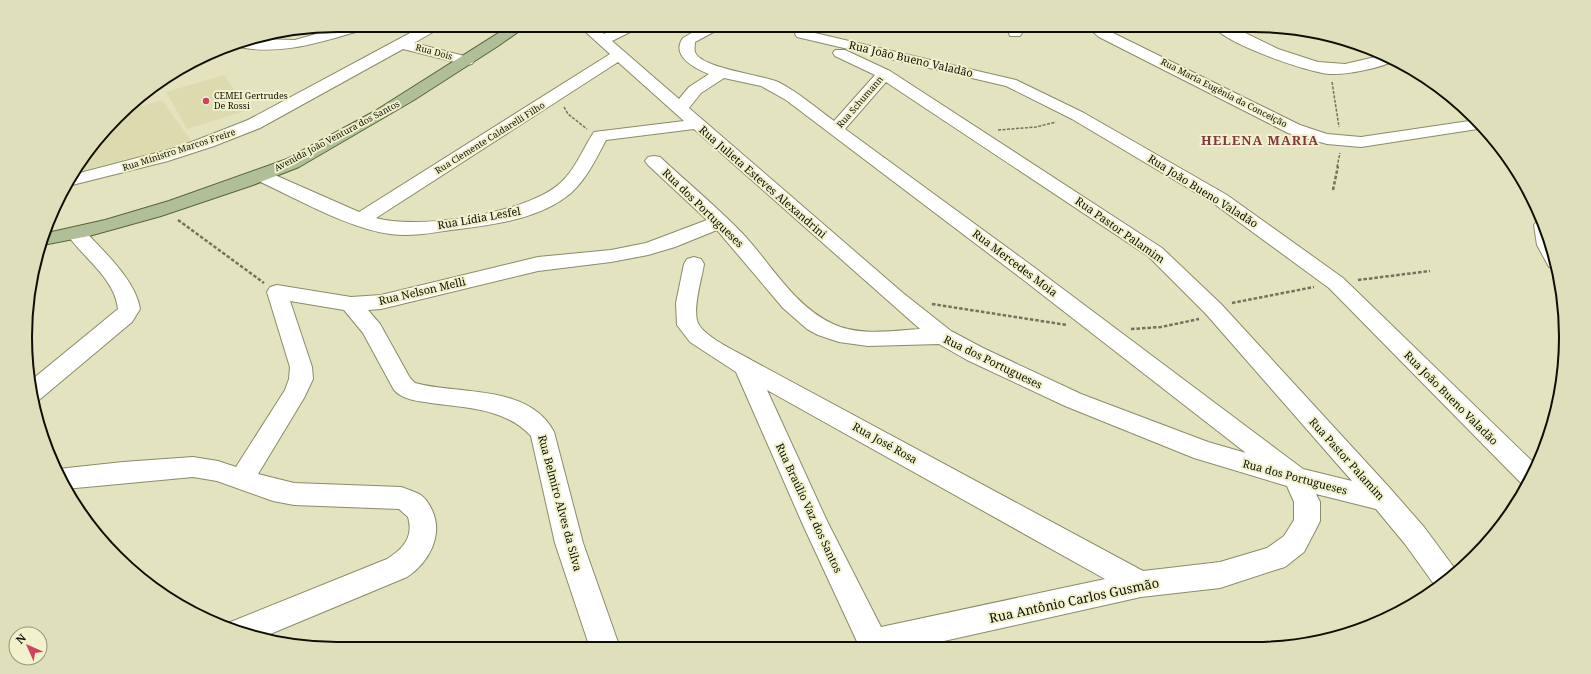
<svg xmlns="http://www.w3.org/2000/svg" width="1591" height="674" viewBox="0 0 1591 674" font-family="'Noto Serif',serif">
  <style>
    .built { fill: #dcdbaf }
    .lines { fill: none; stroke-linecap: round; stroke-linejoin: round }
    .minor-casing { stroke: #8b8b69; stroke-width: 2 }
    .major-casing { stroke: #566638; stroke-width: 2 }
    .path-far1 { stroke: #73725b; stroke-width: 1.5; stroke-dasharray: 3 1.5; stroke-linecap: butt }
    .path { stroke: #73725b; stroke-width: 2.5; stroke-dasharray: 3.5 2; stroke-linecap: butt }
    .minor { fill: #fff; fill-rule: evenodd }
    .major { fill: #b0bf98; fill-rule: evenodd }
    .poi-dot { fill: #d14160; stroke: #f1f1cc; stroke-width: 1.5 }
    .labels { text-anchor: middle; stroke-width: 4; stroke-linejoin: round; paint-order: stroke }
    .far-street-label { font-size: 9px; fill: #0f0e03; stroke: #f1f1cc }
    .far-poi-label { font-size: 9px; fill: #0f0e03; stroke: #f1f1cc; text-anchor: start }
    .street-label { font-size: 11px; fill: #0f0e03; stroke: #f1f1cc }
    .far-district-label { font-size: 13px; font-weight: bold; letter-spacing: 1px; fill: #803844; stroke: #f1f1cc }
    .near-street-label { font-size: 13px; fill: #0f0e03; stroke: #f1f1cc }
    .rim { fill: none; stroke: #0f0e03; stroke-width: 2 }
  </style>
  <rect width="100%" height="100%" fill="#e4e3bf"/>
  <g class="built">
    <path d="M224 75 248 110 187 129 166 92Z"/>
    <path d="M162 100 192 142 73 173 124 111Z"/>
  </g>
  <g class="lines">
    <defs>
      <g id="minor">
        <path d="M348 25H371L369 28C324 41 281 57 234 46L232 49 219 53 214 52 236 42 253 39 295 40Z"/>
        <path d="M425 25H442L440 28 414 43 472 58 474 61 472 64 467 65 403 49 260 128 214 146 168 161 64 187 72 175 179 147 248 120Z"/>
        <path d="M578 25H593L604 34 622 25H640L638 28 612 41 679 99 689 87 709 74C696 69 670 56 683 38L705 25H723L721 28 695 42C695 45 694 49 695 52 700 68 762 75 778 82 798 92 816 108 834 121L875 75 835 56 833 53 835 50H845L890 71 1162 248 1221 304 1388 486 1424 527 1458 573 1436 587 1405 544 1376 509 1316 494 1320 502V521L1316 529 1304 552 1285 567 1275 570 1220 588 1141 597 917 647 860 648 803 525 736 372 690 342 677 325 676 303 684 264 687 259 694 257 701 259 704 264C702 278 691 313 699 325 708 339 738 352 753 361L1143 571 1220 562 1267 548 1284 536 1294 520V502L1287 486 1194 458 1065 406 967 360 939 344 868 346 839 342 818 335 807 329 783 308 717 230 675 247 648 255 611 262 538 271 381 309 368 310 380 324 410 378 415 383C459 395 529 384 554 432L583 543 620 648H590L555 543 531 436C505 408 466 408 431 403 418 401 403 400 394 390L363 333 344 310 290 301 312 367 313 379 304 398 258 474 294 483 401 487C407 489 413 491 419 494 425 497 429 504 432 510 444 536 428 563 407 577L263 637 236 632 226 627 228 623 387 559C403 549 414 537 408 517L399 509 294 505 273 501 217 481 193 477 65 489 58 469 123 462 193 457 218 461 236 467 285 390 289 379 290 367 267 292 270 287 277 285 351 297 381 295 538 257 611 250 646 243 707 220 648 165 645 161 648 157 654 156 660 157C688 183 717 207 743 234 771 264 794 306 833 324 858 336 893 331 920 329L694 129 606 140C596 159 587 178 571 193 539 220 491 225 451 230 431 233 411 237 390 234 349 229 294 197 256 180L253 176 256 172 262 171 268 172 359 212 610 54ZM618 62 684 121 594 132C582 150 575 171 558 185 523 214 419 230 376 218ZM724 78 761 86 786 100 1021 278 1246 453 1208 442 1081 394 983 348 951 331 903 293 689 108 701 93ZM886 82 1148 256 1206 314 1352 481 1303 469 1035 268 845 129ZM767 390 1105 579 881 627 827 521Z"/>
        <path d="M1006 25H1020L1022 33 1020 36H1010Z"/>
        <path d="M1085 25H1101L1109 31 1300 125 1327 134 1361 137 1476 120 1484 128 1361 147 1327 144 1288 133 1099 37Z"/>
        <path d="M1212 25H1229L1278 49 1318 62 1345 64 1384 55 1396 60C1381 68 1347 75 1330 74 1307 72 1225 44 1212 25Z"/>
        <path d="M802 30 1016 80 1084 113 1227 195 1343 278 1536 465 1526 485 1521 483 1329 288 1213 203 1072 119 1006 86 797 37 795 34 797 31Z"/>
        <path d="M1542 220 1555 256 1557 268 1549 267 1537 245 1534 225 1537 221Z"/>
        <path d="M76 227 83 229C102 250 136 280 140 309L132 322 39 400 33 402 29 382 118 309C115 278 82 257 66 233L69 229Z"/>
      </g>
      <path id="major" d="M511 25H528L498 46 414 100 299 167 253 185 161 216 89 236 43 245 47 233 105 220 169 201 287 159 375 111Z"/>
    </defs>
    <use href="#minor" class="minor-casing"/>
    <use href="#major" class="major-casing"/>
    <g class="path-far1">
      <path d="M1332 82 1339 127"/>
      <path d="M564 107 568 114 587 129"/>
      <path d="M998 130 1036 127 1056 122"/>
      <path d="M1337 167 1340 153"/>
    </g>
    <g class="path">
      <path d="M1333 190 1338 166"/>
      <path d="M178 220 264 283"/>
      <path d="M1358 280 1430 271"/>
      <path d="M1232 303 1314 287"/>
      <path d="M932 304 1067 325"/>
      <path d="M1131 329 1161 327 1199 319"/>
    </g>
    <use href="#minor" class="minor"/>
    <use href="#major" class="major"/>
  </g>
  <circle class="poi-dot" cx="206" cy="101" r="4"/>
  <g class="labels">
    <g class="far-street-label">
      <text transform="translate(434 52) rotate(15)" y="3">Rua Dois</text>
      <text transform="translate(1224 93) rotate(27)" y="3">Rua Maria Eugênia da Conceição</text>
      <text transform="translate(860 102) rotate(-49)" y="3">Rua Schumann</text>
      <text transform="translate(337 136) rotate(-28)" y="3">Avenida João Ventura dos Santos</text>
      <text transform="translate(490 138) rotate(-32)" y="3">Rua Clemente Caldarelli Filho</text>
      <text transform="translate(179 150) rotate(-18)" y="3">Rua Ministro Marcos Freire</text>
    </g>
    <g class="far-poi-label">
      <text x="214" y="99">CEMEI Gertrudes<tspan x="214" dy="10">De Rossi</tspan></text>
    </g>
    <g class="street-label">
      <text transform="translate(911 59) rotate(13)" y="4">Rua João Bueno Valadão</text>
      <text transform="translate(763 182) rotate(41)" y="4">Rua Julieta Esteves Alexandrini</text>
      <text transform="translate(1203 191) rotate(32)" y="4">Rua João Bueno Valadão</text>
      <text transform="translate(703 208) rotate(44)" y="4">Rua dos Portugueses</text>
      <text transform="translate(479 218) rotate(-10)" y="4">Rua Lídia Lesfel</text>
      <text transform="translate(1120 230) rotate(35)" y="4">Rua Pastor Palamim</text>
      <text transform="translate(1015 263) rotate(37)" y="4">Rua Mercedes Moia</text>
      <text transform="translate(422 291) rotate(-13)" y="4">Rua Nelson Melli</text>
      <text transform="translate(993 362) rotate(26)" y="4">Rua dos Portugueses</text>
      <text transform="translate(1451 398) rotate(45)" y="4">Rua João Bueno Valadão</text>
      <text transform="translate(885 443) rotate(29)" y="4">Rua José Rosa</text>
      <text transform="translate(1347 459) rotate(48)" y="4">Rua Pastor Palamim</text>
      <text transform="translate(1295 477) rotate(15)" y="4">Rua dos Portugueses</text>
      <text transform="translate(560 503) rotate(75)" y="4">Rua Belmiro Alves da Silva</text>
      <text transform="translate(809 508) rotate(65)" y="4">Rua Braúlio Vaz dos Santos</text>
    </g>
    <g class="far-district-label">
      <text x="1260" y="145">HELENA MARIA</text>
    </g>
    <g class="near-street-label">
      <text transform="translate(1074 600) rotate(-12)" y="5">Rua Antônio Carlos Gusmão</text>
    </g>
  </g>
  <path d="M0 0H1591V674H0ZM337 32H1254A305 305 0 0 1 1559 337V337A305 305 0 0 1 1254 642H337A305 305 0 0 1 32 337V337A305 305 0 0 1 337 32Z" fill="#dfdfbc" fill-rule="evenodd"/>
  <path class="rim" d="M337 32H1254A305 305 0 0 1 1559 337V337A305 305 0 0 1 1254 642H337A305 305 0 0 1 32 337V337A305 305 0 0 1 337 32Z"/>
  <g transform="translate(28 646) rotate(315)"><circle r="19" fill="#f1f1cc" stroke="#97967c"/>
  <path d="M0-3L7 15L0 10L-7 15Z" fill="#d14160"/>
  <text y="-6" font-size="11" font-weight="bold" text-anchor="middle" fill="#0f0e03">N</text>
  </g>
</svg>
